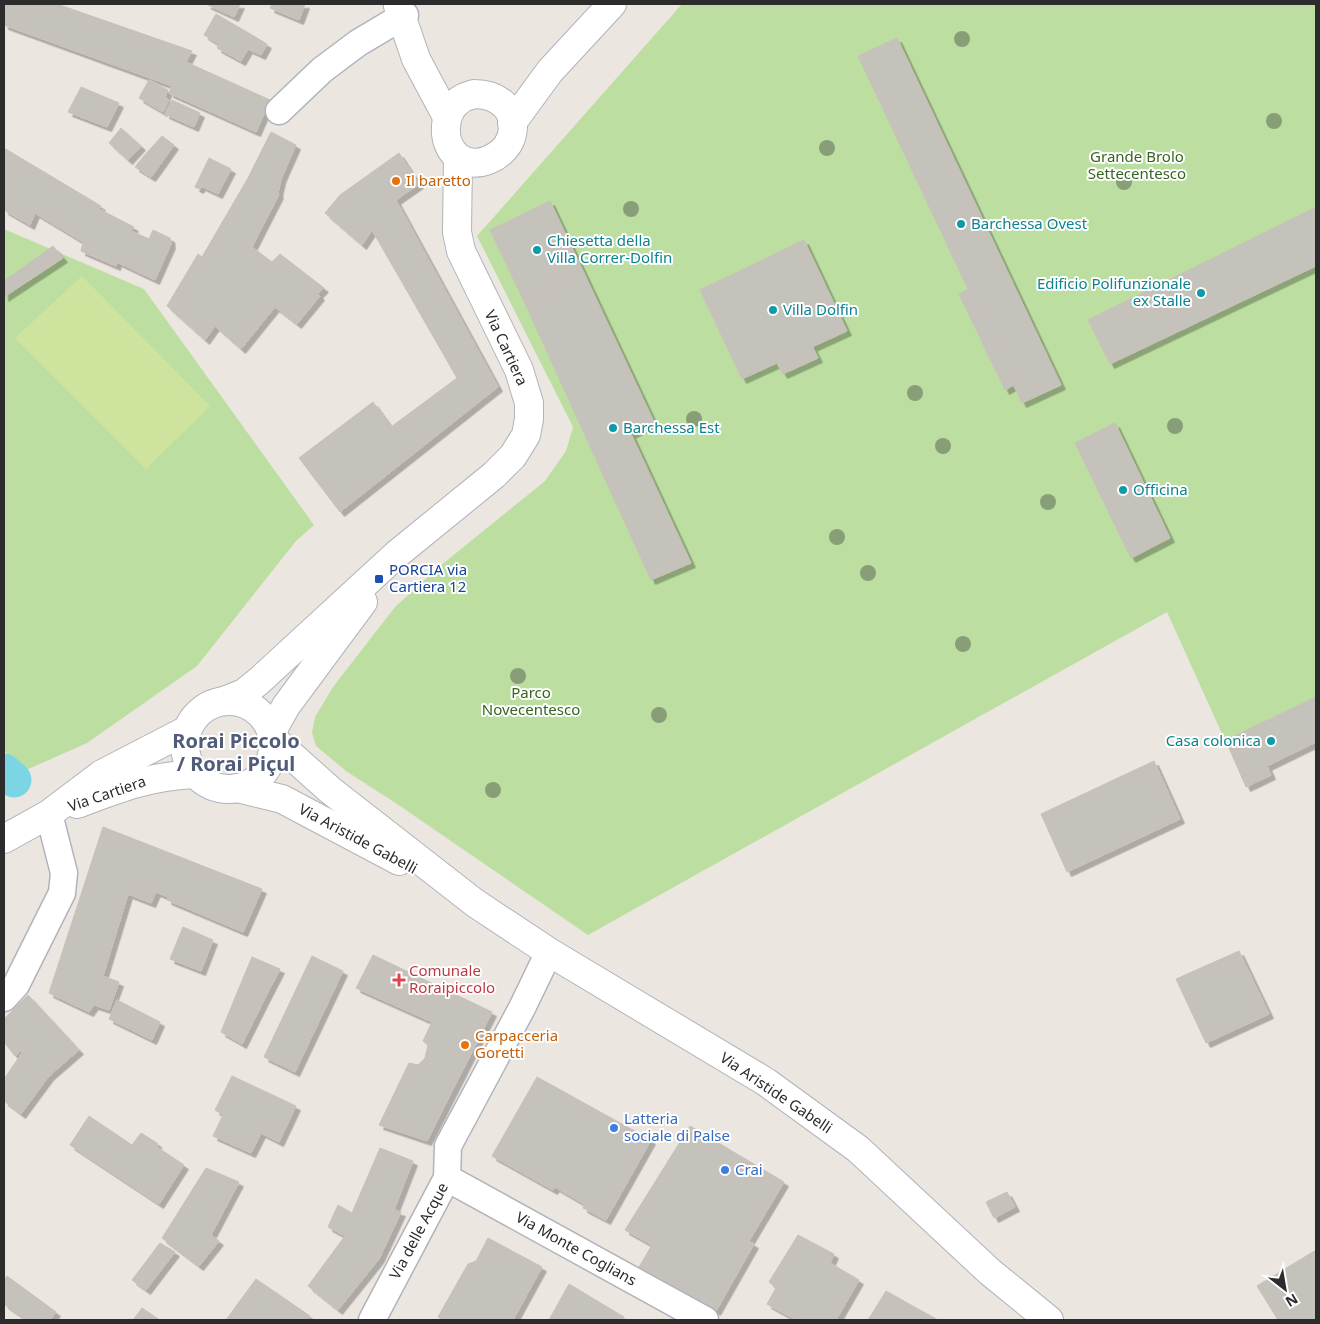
<svg xmlns="http://www.w3.org/2000/svg" width="1320" height="1324" viewBox="0 0 1320 1324" font-family="'Noto Sans',sans-serif">
  <style>
    .green { fill: #bddea1 }
    .pitch { fill: #cee49e }
    .lines { fill: none; stroke-linecap: round; stroke-linejoin: round }
    .canal { stroke: #7cd5e5; stroke-width: 35 }
    .building { fill: #c5c1bb; stroke: #c8c1b9; filter: url(#shadow) }
    .minor-casing { stroke: #b0b3bb; stroke-width: 29 }
    .tertiary-casing { stroke: #b0b3bb; stroke-width: 30 }
    .secondary-casing { stroke: #b0b3bb; stroke-width: 30 }
    .minor { stroke: #fff; stroke-width: 26 }
    .tertiary { stroke: #fff; stroke-width: 28 }
    .secondary { stroke: #fff; stroke-width: 28 }
    .tree { fill: #889e77 }
    .food-dot { fill: #e8710a; stroke: #fff; stroke-width: 2 }
    .culture-dot { fill: #0f9aa8; stroke: #fff; stroke-width: 2 }
    .transit-dot { fill: #1a4fb4; stroke: #fff; stroke-width: 2 }
    .health-dot { fill: #e0444e; stroke: #fff; stroke-width: 2 }
    .shop-dot { fill: #3f7fe0; stroke: #fff; stroke-width: 2 }
    .labels { text-anchor: middle; stroke-width: 4; stroke-linejoin: round; paint-order: stroke }
    .park-label { font-size: 15px; fill: #366421; stroke: #fff }
    .food-label { font-size: 15px; fill: #c56008; stroke: #fff; text-anchor: start }
    .culture-label { font-size: 15px; fill: #0d838f; stroke: #fff; text-anchor: start }
    .street-label { font-size: 15px; fill: #2c2c2c; stroke: #fff }
    .transit-label { font-size: 15px; fill: #164399; stroke: #fff; text-anchor: start }
    .health-label { font-size: 15px; fill: #be3a42; stroke: #fff; text-anchor: start }
    .shop-label { font-size: 15px; fill: #366cbe; stroke: #fff; text-anchor: start }
    .district-label { font-size: 20px; font-weight: bold; fill: #505c7a; stroke: #fff }
  </style>
  <defs>
    <filter id="shadow"><feDropShadow dx="4.5" dy="4.5" stdDeviation="0" flood-color="#0004"/></filter>
  </defs>
  <rect width="100%" height="100%" fill="#ece6e0"/>
  <g class="green">
    <path d="M682 4H1316V742L1267 766 1271 775 1246 787 1167 612 588 935 397 804 346 771 316 746 312 733 315 717 333 687 395 607 440 566 545 481 566 451 573 427 477 236Z"/>
    <path d="M4 229 144 289 314 525 296 541 197 666 87 743 24 771 4 751Z"/>
  </g>
  <path class="pitch" d="M82 276 210 406 146 469 15 338Z"/>
  <g class="lines">
    <path class="canal" d="M4 771 14 780"/>
  </g>
  <g class="building">
    <path d="M4 4H57L192 51 186 62 270 100 256 132 169 93 172 86 4 25Z"/>
    <path d="M206 4H240L234 17Z"/>
    <path d="M272 4H305L299 20 270 8Z"/>
    <path d="M216 14 247 32 235 54 204 35Z"/>
    <path d="M247 32 267 44 261 55 248 49 241 61 217 48 219 44 235 54Z"/>
    <path d="M897 38 1061 385 1022 403 858 56Z"/>
    <path d="M149 80 168 90 165 97 169 100 163 112 139 98Z"/>
    <path d="M81 87 119 103 107 127 68 112Z"/>
    <path d="M172 100 200 113 194 127 165 114Z"/>
    <path d="M121 128 141 146 128 160 109 143Z"/>
    <path d="M271 132 296 145 281 179 278 193 279 194 252 247 272 262 280 254 324 288 318 294 320 296 297 324 275 307 241 349 215 326 205 340 167 306 198 254 202 257 248 178Z"/>
    <path d="M162 136 174 145 157 169 143 157Z"/>
    <path d="M4 148 101 206 99 209 134 227 131 231 149 239 153 230 170 238 171 244 155 280 117 262 116 266 81 251 83 242 35 213 30 225 4 210Z"/>
    <path d="M399 153 419 184 396 200 498 387 340 512 299 458 373 402 391 427 457 378 372 230 362 245 325 213 340 195Z"/>
    <path d="M143 157 157 169 151 177 135 167Z"/>
    <path d="M209 158 231 169 218 194 201 186 199 189 195 187Z"/>
    <path d="M550 201 583 271 523 299 490 230Z"/>
    <path d="M1314 208 1316 213V266L1110 364 1088 320Z"/>
    <path d="M804 240 847 331 742 379 700 290Z"/>
    <path d="M53 246 63 258 4 297V281Z"/>
    <path d="M583 271 654 422 631 434 691 563 651 580 523 299Z"/>
    <path d="M968 289 1014 385 1005 390 959 294Z"/>
    <path d="M812 346 818 358 783 374 777 363Z"/>
    <path d="M1115 423 1170 538 1131 558 1075 443Z"/>
    <path d="M1316 697V742L1267 766 1271 775 1246 787 1226 740Z"/>
    <path d="M1154 761 1180 819 1067 872 1041 814Z"/>
    <path d="M103 827 262 889 243 932 167 900 168 897 156 892 151 903 128 894 103 976 119 982 109 1010 94 1005 89 1012 49 993Z"/>
    <path d="M183 927 213 940 201 971 170 959Z"/>
    <path d="M1239 951 1269 1014 1206 1043 1176 979Z"/>
    <path d="M373 955 492 1012 427 1141 379 1125 409 1063 418 1065 425 1058 428 1045 423 1041 432 1022 356 988Z"/>
    <path d="M312 956 343 971 295 1072 264 1057Z"/>
    <path d="M252 957 280 969 264 1000 239 988Z"/>
    <path d="M239 988 264 1000 242 1044 221 1032Z"/>
    <path d="M28 995 79 1050 49 1076 21 1114 4 1101V1079L22 1053 21 1051 15 1056 4 1042V1019Z"/>
    <path d="M117 1000 160 1022 152 1040 109 1019Z"/>
    <path d="M232 1076 296 1106 279 1142 261 1133 251 1153 213 1136 223 1115 215 1110Z"/>
    <path d="M537 1077 651 1140 606 1220 583 1208 584 1204 555 1187 553 1190 492 1156Z"/>
    <path d="M89 1116 132 1145 141 1133 157 1143V1147L184 1165 159 1204 70 1145Z"/>
    <path d="M690 1126 784 1182 749 1241 754 1244 716 1311 639 1267 652 1245 625 1230Z"/>
    <path d="M380 1148 413 1161 394 1210 401 1212 379 1259 338 1310 308 1286 345 1236 328 1227 338 1205 352 1213Z"/>
    <path d="M206 1168 239 1182 211 1235 219 1241 199 1266 162 1238Z"/>
    <path d="M1007 1192 1015 1207 994 1218 986 1202Z"/>
    <path d="M798 1235 834 1254 830 1263 859 1280 836 1320H796L767 1304 776 1288 769 1282Z"/>
    <path d="M488 1238 542 1267 513 1320H443L438 1317 468 1264 476 1261Z"/>
    <path d="M160 1243 175 1252 146 1290 132 1280Z"/>
    <path d="M1316 1250V1320H1278L1257 1286Z"/>
    <path d="M7 1276 56 1312 50 1320H27L4 1304V1281Z"/>
    <path d="M256 1279 310 1316 307 1320H226Z"/>
    <path d="M569 1284 624 1317 622 1320H549Z"/>
    <path d="M886 1291 938 1320H868Z"/>
    <path d="M142 1308 160 1320H133Z"/>
  </g>
  <g class="lines">
    <defs>
      <g id="minor">
        <path d="M279 111 322 70 358 43 405 15"/>
        <path d="M4 998 16 985 62 893 64 873 49 814"/>
        <path d="M447 1178 705 1320"/>
        <path d="M372 1320 447 1178 448 1146 522 1008 549 952"/>
      </g>
      <path id="tertiary" d="M398 6 416 59 447 117"/>
      <g id="secondary">
        <path d="M474 94C498 94 520 110 511 138 504 157 476 171 458 157 441 144 442 112 460 100 463 97 469 96 474 94Z"/>
        <path d="M512 123 550 71 612 4"/>
        <circle cx="229" cy="745" r="44"/>
        <path d="M224 701 244 693 259 681 397 554 494 475 513 456 526 435 529 419V403L519 370 461 251 457 232 458 158"/>
        <path d="M271 733 286 706 363 602"/>
        <path d="M273 739 330 790 475 903 549 952 766 1082 858 1149 990 1272 1049 1320"/>
        <path d="M237 788 282 799 399 861"/>
        <path d="M77 804C119 788 149 776 196 774"/>
        <path d="M4 839 49 814 102 774 187 730"/>
      </g>
    </defs>
    <use href="#minor" class="minor-casing"/>
    <use href="#tertiary" class="tertiary-casing"/>
    <use href="#secondary" class="secondary-casing"/>
    <use href="#minor" class="minor"/>
    <use href="#tertiary" class="tertiary"/>
    <use href="#secondary" class="secondary"/>
  </g>
  <g class="tree">
    <circle cx="962" cy="39" r="8"/>
    <circle cx="1274" cy="121" r="8"/>
    <circle cx="827" cy="148" r="8"/>
    <circle cx="1124" cy="182" r="8"/>
    <circle cx="631" cy="209" r="8"/>
    <circle cx="915" cy="393" r="8"/>
    <circle cx="694" cy="419" r="8"/>
    <circle cx="1175" cy="426" r="8"/>
    <circle cx="943" cy="446" r="8"/>
    <circle cx="1048" cy="502" r="8"/>
    <circle cx="837" cy="537" r="8"/>
    <circle cx="868" cy="573" r="8"/>
    <circle cx="963" cy="644" r="8"/>
    <circle cx="518" cy="676" r="8"/>
    <circle cx="659" cy="715" r="8"/>
    <circle cx="493" cy="790" r="8"/>
  </g>
  <g class="food-dot">
    <circle cx="396" cy="181" r="5"/>
    <circle cx="465" cy="1045" r="5"/>
  </g>
  <g class="culture-dot">
    <circle cx="961" cy="224" r="5"/>
    <circle cx="537" cy="250" r="5"/>
    <circle cx="1201" cy="293" r="5"/>
    <circle cx="773" cy="310" r="5"/>
    <circle cx="613" cy="428" r="5"/>
    <circle cx="1123" cy="490" r="5"/>
    <circle cx="1271" cy="741" r="5"/>
  </g>
  <rect class="transit-dot" x="374" y="574" width="10" height="10" rx="2.5"/>
  <path class="health-dot" d="M396.5 972.5h5v5h5v5h-5v5h-5v-5h-5v-5h5z"/>
  <g class="shop-dot">
    <circle cx="614" cy="1128" r="5"/>
    <circle cx="725" cy="1170" r="5"/>
  </g>
  <g class="labels">
    <g class="park-label">
      <text x="1137" y="162">Grande Brolo<tspan x="1137" dy="17">Settecentesco</tspan></text>
      <text x="531" y="698">Parco<tspan x="531" dy="17">Novecentesco</tspan></text>
    </g>
    <g class="food-label">
      <text x="406" y="186">Il baretto</text>
      <text x="475" y="1041">Carpacceria<tspan x="475" dy="17">Goretti</tspan></text>
    </g>
    <g class="culture-label">
      <text x="971" y="229">Barchessa Ovest</text>
      <text x="547" y="246">Chiesetta della<tspan x="547" dy="17">Villa Correr-Dolfin</tspan></text>
      <text x="1191" y="289" text-anchor="end">Edificio Polifunzionale<tspan x="1191" dy="17">ex Stalle</tspan></text>
      <text x="783" y="315">Villa Dolfin</text>
      <text x="623" y="433">Barchessa Est</text>
      <text x="1133" y="495">Officina</text>
      <text x="1261" y="746" text-anchor="end">Casa colonica</text>
    </g>
    <g class="street-label">
      <text transform="translate(506 348) rotate(65)" y="5">Via Cartiera</text>
      <text transform="translate(107 794) rotate(-19)" y="5">Via Cartiera</text>
      <text transform="translate(358 839) rotate(28)" y="5">Via Aristide Gabelli</text>
      <text transform="translate(776 1093) rotate(34)" y="5">Via Aristide Gabelli</text>
      <text transform="translate(419 1231) rotate(-62)" y="5">Via delle Acque</text>
      <text transform="translate(576 1249) rotate(29)" y="5">Via Monte Coglians</text>
    </g>
    <g class="transit-label">
      <text x="389" y="575">PORCIA via<tspan x="389" dy="17">Cartiera 12</tspan></text>
    </g>
    <g class="health-label">
      <text x="409" y="976">Comunale<tspan x="409" dy="17">Roraipiccolo</tspan></text>
    </g>
    <g class="shop-label">
      <text x="624" y="1124">Latteria<tspan x="624" dy="17">sociale di Palse</tspan></text>
      <text x="735" y="1175">Crai</text>
    </g>
    <g class="district-label">
      <text x="236" y="748">Rorai Piccolo<tspan x="236" dy="23">/ Rorai Piçul</tspan></text>
    </g>
  </g>
  <rect width="1320" height="1324" fill="none" stroke="#2c2c2c" stroke-width="10"/>
  <g transform="translate(1285 1289) rotate(149)" stroke="#ffffff" stroke-width="4" paint-order="stroke">
  <path d="M0-4L9 19L0 12L-9 19Z" fill="#2c2c2c"/>
  <text y="-8" font-size="14" font-weight="bold" text-anchor="middle" fill="#2c2c2c">N</text>
  </g>
</svg>
